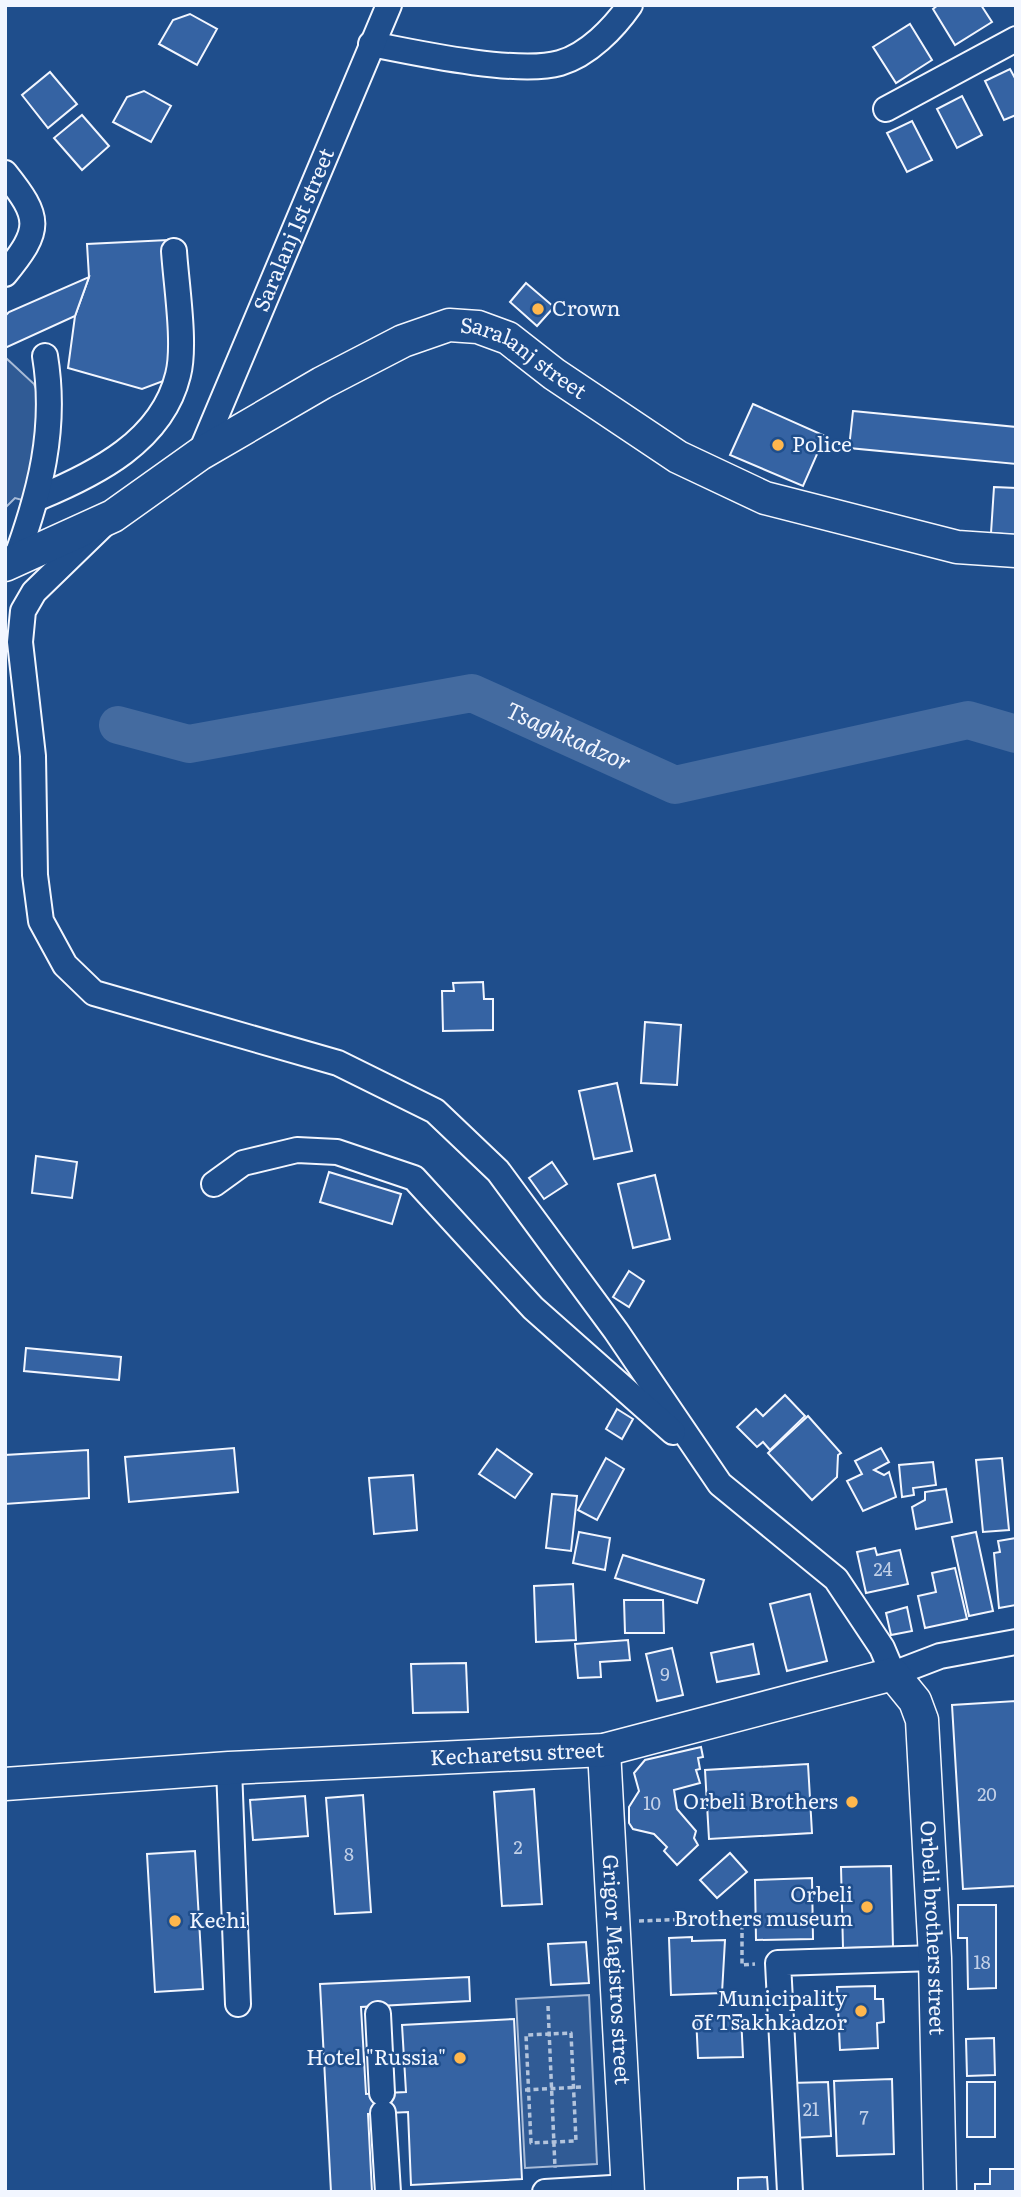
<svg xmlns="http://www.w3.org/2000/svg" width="1021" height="2197" viewBox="0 0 1021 2197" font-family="Literata,serif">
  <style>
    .built { fill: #305b95; stroke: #a8bbd7; stroke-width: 2 }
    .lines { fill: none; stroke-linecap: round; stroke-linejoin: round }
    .river { stroke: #446ba0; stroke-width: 38 }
    .building { fill: #3563a3; stroke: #f2f6ff; stroke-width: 2 }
    .minor-casing { stroke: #f2f6ff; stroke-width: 28 }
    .major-casing { stroke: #f2f6ff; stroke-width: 35 }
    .path { stroke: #b3c4dc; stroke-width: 3.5; stroke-dasharray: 5 3.5; stroke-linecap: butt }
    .minor { stroke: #1f4e8c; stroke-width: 24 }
    .major { stroke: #1f4e8c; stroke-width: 32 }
    .poi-dot { fill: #ffb74d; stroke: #1f4e8c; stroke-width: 2.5 }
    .labels { text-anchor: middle; stroke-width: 5; stroke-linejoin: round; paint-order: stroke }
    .number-label { font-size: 18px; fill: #c3d1e8 }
    .street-label { font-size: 21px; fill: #f2f6ff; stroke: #1f4e8c }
    .poi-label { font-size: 21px; fill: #f2f6ff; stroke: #1f4e8c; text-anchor: end }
    .water-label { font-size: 23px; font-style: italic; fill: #f2f6ff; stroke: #1f4e8c }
  </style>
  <rect width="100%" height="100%" fill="#1f4e8c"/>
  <g class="built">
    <path d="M6 358 34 384 41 400 26 501 15 498 5 508Z"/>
    <path d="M589 1995 597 2164 525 2168 516 1999Z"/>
  </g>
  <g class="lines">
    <path class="river" id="s1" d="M118 725 189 744 472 693 675 785 968 720 1016 734"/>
  </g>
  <g class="building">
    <path d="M938 5H981L992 22 955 45 933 9Z"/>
    <path d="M190 14 217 29 197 65 159 44 173 20Z"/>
    <path d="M910 24 932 60 896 83 873 47Z"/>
    <path d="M1010 69 1016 80V115L1004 120 985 81Z"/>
    <path d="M50 72 77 104 48 128 22 95Z"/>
    <path d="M144 91 171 106 151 142 113 122 127 97Z"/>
    <path d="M962 96 982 135 957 148 937 109Z"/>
    <path d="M82 115 109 146 82 170 54 138Z"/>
    <path d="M912 121 932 160 907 172 887 133Z"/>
    <path d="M168 240 174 364 166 380 142 389 68 368 75 316 89 277 87 244Z"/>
    <path d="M89 277 75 316 5 348V316L9 312Z"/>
    <path d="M526 283 554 307 537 326 510 302Z"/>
    <path d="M753 404 825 436 803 486 730 455Z"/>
    <path d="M853 411 1016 427V464L849 448Z"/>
    <path d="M994 487 1016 488V535L991 533Z"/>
    <path d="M483 982 484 999H493V1030L443 1031 442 991H454L453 983Z"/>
    <path d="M645 1022 681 1025 677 1085 641 1083Z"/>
    <path d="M617 1083 632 1151 594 1159 579 1091Z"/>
    <path d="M36 1156 77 1162 72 1198 32 1193Z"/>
    <path d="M552 1162 567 1184 544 1199 529 1178Z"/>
    <path d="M329 1172 401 1194 392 1224 320 1202Z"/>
    <path d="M655 1175 670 1239 633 1248 618 1184Z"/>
    <path d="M629 1271 644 1281 629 1307 613 1297Z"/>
    <path d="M26 1348 121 1357 119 1380 24 1371Z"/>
    <path d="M785 1395 805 1416 770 1450 763 1442 757 1447 737 1427 756 1409 763 1416Z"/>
    <path d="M617 1409 633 1419 622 1439 606 1429Z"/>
    <path d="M808 1416 841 1453 838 1455 837 1477 812 1500 768 1453Z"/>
    <path d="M234 1448 238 1492 129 1502 125 1457Z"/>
    <path d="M881 1448 889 1462 874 1470 884 1475 889 1472 896 1497 863 1511 847 1481 862 1474 855 1461Z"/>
    <path d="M497 1449 532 1474 515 1498 479 1474Z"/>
    <path d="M88 1450 89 1498 5 1504V1455Z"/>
    <path d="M606 1458 624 1469 597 1520 578 1510Z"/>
    <path d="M1002 1458 1009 1530 983 1532 976 1460Z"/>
    <path d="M933 1462 936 1485 913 1488 914 1495 902 1497 899 1465Z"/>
    <path d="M413 1475 417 1530 374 1534 369 1478Z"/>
    <path d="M946 1489 952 1522 916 1529 912 1507 925 1500V1492Z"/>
    <path d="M552 1494 577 1496 571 1551 546 1548Z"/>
    <path d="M579 1532 610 1538 605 1570 573 1563Z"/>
    <path d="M976 1532 993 1611 969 1616 952 1537Z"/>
    <path d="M1016 1538V1605L999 1608 994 1553 1000 1552 998 1541Z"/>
    <path d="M875 1548 877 1555 900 1550 908 1584 866 1593 857 1552Z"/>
    <path d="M623 1555 704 1580 697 1603 615 1578Z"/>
    <path d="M955 1568 967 1619 925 1628 918 1596 936 1592 932 1573Z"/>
    <path d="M573 1584 576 1640 536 1642 534 1586Z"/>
    <path d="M810 1594 827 1661 787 1671 770 1604Z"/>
    <path d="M624 1600H663L664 1633H625Z"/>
    <path d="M907 1607 912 1631 891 1635 886 1613Z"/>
    <path d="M628 1640 630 1660 600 1662 601 1677 578 1678 575 1644Z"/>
    <path d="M753 1644 759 1674 717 1682 711 1653Z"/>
    <path d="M672 1648 683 1695 657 1701 646 1654Z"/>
    <path d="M466 1663 468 1712 413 1713 411 1664Z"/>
    <path d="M1016 1701V1886L963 1889 952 1705Z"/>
    <path d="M701 1747 703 1757 698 1758 700 1769 696 1770 700 1783 674 1790 677 1809 696 1831 694 1838 698 1845 677 1865 664 1851 667 1847 654 1834 633 1829 629 1823V1807L639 1791 634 1773 645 1760Z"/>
    <path d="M808 1764 812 1833 709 1839 705 1770Z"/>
    <path d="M534 1789 542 1904 502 1906 494 1792Z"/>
    <path d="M363 1795 371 1912 335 1914 326 1798Z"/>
    <path d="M305 1796 308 1836 253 1840 250 1800Z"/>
    <path d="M195 1851 203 1989 155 1992 147 1854Z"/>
    <path d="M730 1853 747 1872 717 1898 700 1880Z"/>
    <path d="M891 1866 893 1947 843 1948 841 1867Z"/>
    <path d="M812 1878 813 1939 756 1940 755 1880Z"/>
    <path d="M958 1905H996V1988L968 1989 967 1938H958Z"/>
    <path d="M692 1937V1941L725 1940 722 1993 671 1995 669 1938Z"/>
    <path d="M586 1942 589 1983 551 1985 548 1944Z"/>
    <path d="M469 1977 470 2001 361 2007 366 2094 406 2092 402 2025 514 2019 522 2179 411 2185 408 2112 368 2114 372 2192H331L320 1984Z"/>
    <path d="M875 1986V1999H883L884 2022 877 2023 878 2048 840 2050 837 1987Z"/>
    <path d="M741 2015 743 2057 698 2058 696 2016Z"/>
    <path d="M994 2038 995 2075 967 2076 966 2039Z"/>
    <path d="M892 2079 894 2154 837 2156 834 2081Z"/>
    <path d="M828 2082 831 2136 793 2138 790 2083Z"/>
    <rect x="967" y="2082" width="28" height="55"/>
    <path d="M990 2169H1016V2192H975V2184H990Z"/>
    <path d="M767 2177 768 2192H738V2178Z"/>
  </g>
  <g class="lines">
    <defs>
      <g id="minor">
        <path d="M371 44C416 53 518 75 560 63 588 55 614 28 630 5"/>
        <path d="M886 109 1016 39"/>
        <path d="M5 173C41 218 42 229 5 274"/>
        <path id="s2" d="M200 454 389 5"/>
        <path d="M38 498C96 474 162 441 178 375 186 345 176 283 174 251"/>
        <path d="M102 526 34 592 23 611 20 642 33 756 35 875 41 921 65 965 94 993 338 1063 435 1111 498 1171 616 1331 720 1484 836 1579 882 1648 893 1674 940 1656 1016 1642"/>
        <path d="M15 561C40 493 57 429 45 356"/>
        <path d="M214 1184 243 1163 297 1150 337 1152 414 1178 533 1308 673 1432"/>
        <path d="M229 1768 238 2004"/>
        <path d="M378 2014 382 2093"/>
        <path d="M383 2113 388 2192"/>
        <path d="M545 2192 628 2187"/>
        <path d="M790 2192 778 1963 935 1958"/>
      </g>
      <g id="major">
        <path id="s3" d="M5 565 113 516 200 454 322 383 403 341 449 325 478 327 508 338 554 374 678 457 765 498 957 547 1016 551"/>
        <path id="s4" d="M604 1750 628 2192"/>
        <path id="s5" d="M5 1784 229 1768 604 1750 893 1674 915 1701 922 1720 935 1958 940 2192"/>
      </g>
    </defs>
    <use href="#minor" class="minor-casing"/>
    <use href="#major" class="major-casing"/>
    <g class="path">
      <path d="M639 1921 742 1917V1965L755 1964"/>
      <path d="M548 2006 555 2168"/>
      <path d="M571 2033 576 2141 531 2143 526 2035Z"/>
      <path d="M525 2090 583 2087"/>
    </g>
    <use href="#minor" class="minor"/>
    <use href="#major" class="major"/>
  </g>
  <g class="poi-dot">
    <circle cx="538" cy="309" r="7"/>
    <circle cx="778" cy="445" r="7"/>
    <circle cx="852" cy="1802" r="7"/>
    <circle cx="867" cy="1907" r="7"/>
    <circle cx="175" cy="1921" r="7"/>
    <circle cx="861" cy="2011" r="7"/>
    <circle cx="460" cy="2058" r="7"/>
  </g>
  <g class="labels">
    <g class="number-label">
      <text x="883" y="1576">24</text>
      <text x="665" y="1681">9</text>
      <text x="987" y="1801">20</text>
      <text x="652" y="1810">10</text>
      <text x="518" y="1854">2</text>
      <text x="349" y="1861">8</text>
      <text x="982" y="1969">18</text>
      <text x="811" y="2116">21</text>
      <text x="864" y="2124">7</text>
    </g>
    <g class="street-label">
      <text dy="7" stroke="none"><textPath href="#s2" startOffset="243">Saralanj 1st street</textPath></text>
      <text dy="7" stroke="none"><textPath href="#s3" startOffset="590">Saralanj street</textPath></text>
      <text dy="7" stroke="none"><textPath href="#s5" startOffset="513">Kecharetsu street</textPath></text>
      <text dy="7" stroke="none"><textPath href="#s5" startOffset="1162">Orbeli brothers street</textPath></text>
      <text dy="7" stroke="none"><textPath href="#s4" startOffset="220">Grigor Magistros street</textPath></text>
    </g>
    <g class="poi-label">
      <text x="552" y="316" text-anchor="start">Crown</text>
      <text x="792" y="452" text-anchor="start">Police</text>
      <text x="838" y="1809">Orbeli Brothers</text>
      <text x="853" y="1902">Orbeli<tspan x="853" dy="24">Brothers museum</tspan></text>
      <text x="189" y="1928" text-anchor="start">Kechi</text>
      <text x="847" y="2006">Municipality<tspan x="847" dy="24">of Tsakhkadzor</tspan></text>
      <text x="446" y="2065">Hotel "Russia"</text>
    </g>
    <g class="water-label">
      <text dy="8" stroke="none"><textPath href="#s1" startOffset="467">Tsaghkadzor</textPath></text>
    </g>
  </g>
  <rect width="1021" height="2197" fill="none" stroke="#f2f6ff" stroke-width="14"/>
</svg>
